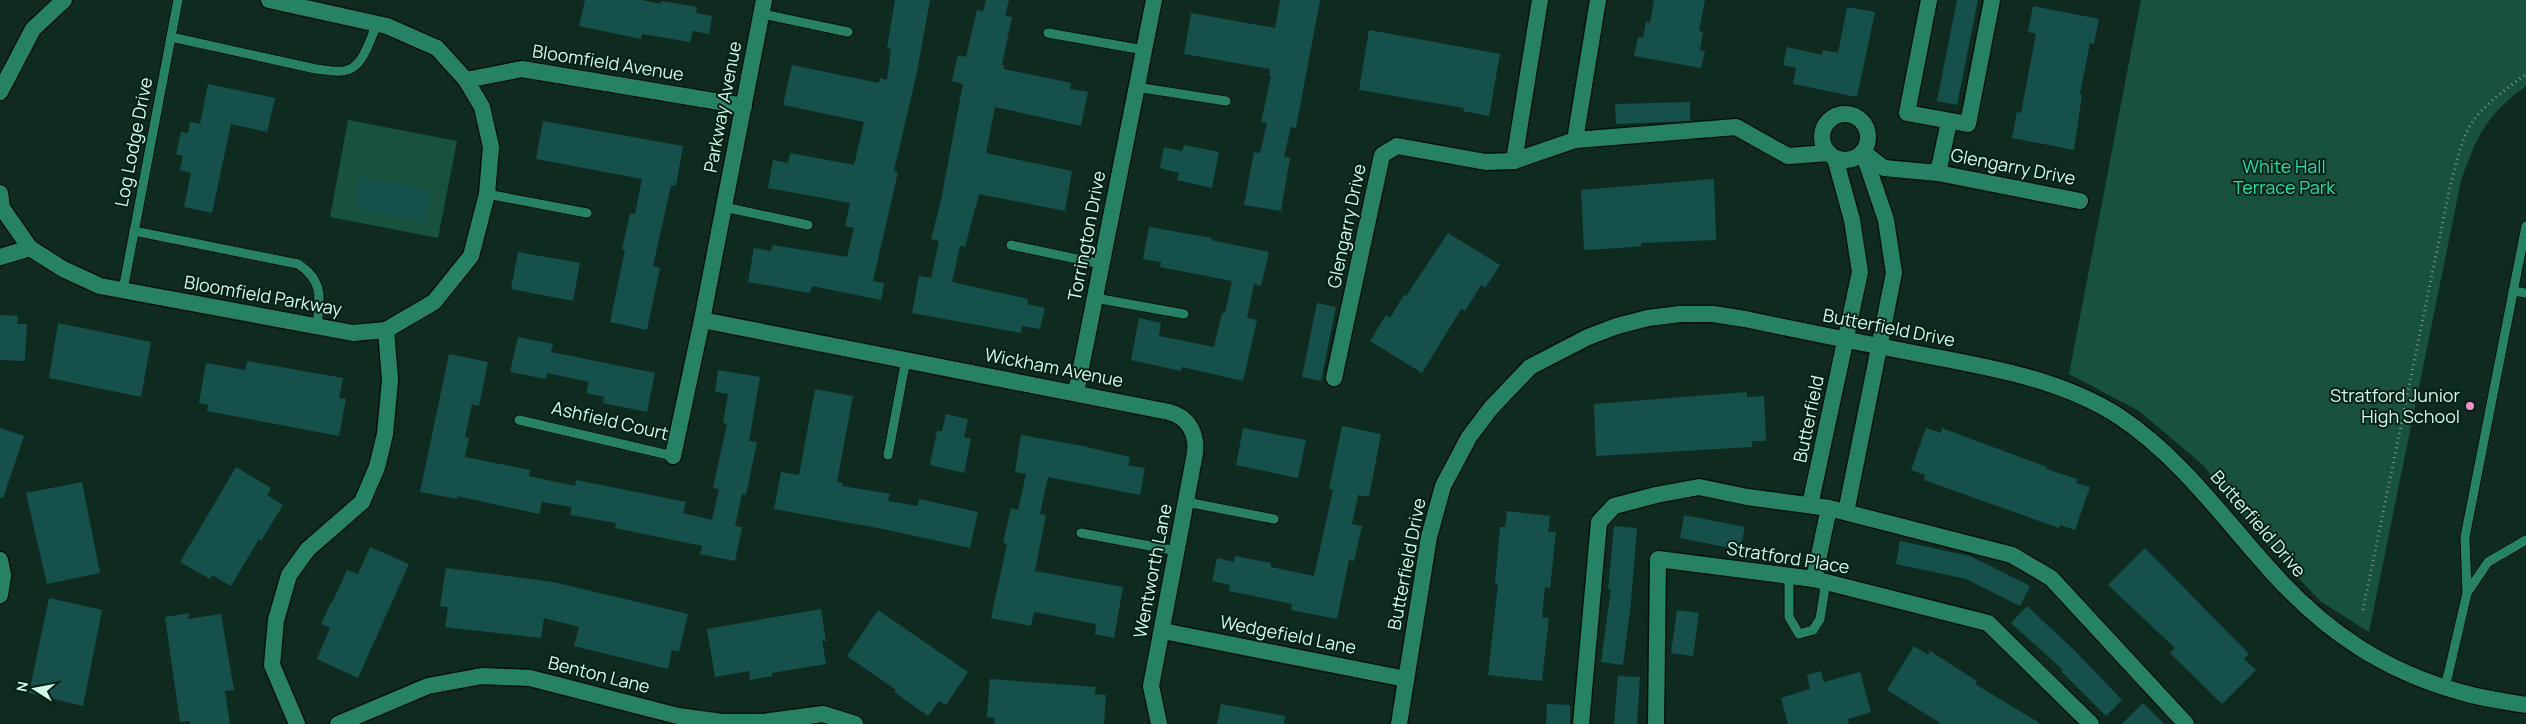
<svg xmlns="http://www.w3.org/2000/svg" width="2526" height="724" viewBox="0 0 2526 724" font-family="Manrope,sans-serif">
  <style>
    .green { fill: #18513d }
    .building { fill: #16504b }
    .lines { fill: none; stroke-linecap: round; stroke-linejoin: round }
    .lane-casing { stroke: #00130a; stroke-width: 11 }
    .street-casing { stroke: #00130a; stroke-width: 19 }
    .path { stroke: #76998b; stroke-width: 3; stroke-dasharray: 1 4; stroke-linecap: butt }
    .lane { stroke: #258264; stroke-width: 9 }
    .street { stroke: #258264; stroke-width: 16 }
    .poi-dot { fill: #f98fc9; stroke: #052117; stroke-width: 2 }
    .labels { text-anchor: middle; stroke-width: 4; stroke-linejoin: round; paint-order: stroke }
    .street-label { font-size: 18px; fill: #d1fae8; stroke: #052117 }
    .park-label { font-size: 18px; fill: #14e3ab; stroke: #052117 }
    .poi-label { font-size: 18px; fill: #d1fae8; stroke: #052117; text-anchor: end }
  </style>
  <rect width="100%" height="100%" fill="#0f2b20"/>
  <g class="green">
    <path d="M2141 0H2526V86C2486 115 2477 136 2461 181L2369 632 2320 601 2262 539 2203 465 2139 411 2069 374Z"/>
    <path d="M348 120 457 141 438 238 330 217Z"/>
  </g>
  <g class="building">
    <path d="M585 0H642L661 4V1L697 7 696 13 712 16 709 34 693 31 690 42 642 34 641 39 579 26Z"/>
    <path d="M895 0H930L917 72 894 171 898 172 873 281 884 283 881 300 812 286 810 293 748 282 754 248 771 251 772 245 847 257 854 228 845 226 850 203 768 188 773 160 788 163 790 153 854 165 864 122 783 105 792 65 879 83 880 78 887 80 891 49 887 48Z"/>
    <path d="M986 0H1009L1005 16 1012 17 1002 65H1004V69L1071 83 1070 89 1088 92 1081 126 995 107 986 153 1072 171 1065 211 979 194 965 247 960 246 952 282 1028 299 1027 304 1045 308 1040 329 1022 326 1021 333 912 313 919 276 931 278 939 241 931 239 940 205 963 84 952 81 958 55 966 57 977 10 983 12Z"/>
    <path d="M1280 0H1320L1296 128 1291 127 1284 157 1290 158 1281 211 1244 205 1254 152 1260 153 1267 123 1261 122 1271 76H1269L1270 69 1184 54 1191 13 1275 28Z"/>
    <path d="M1654 0H1705L1699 31 1703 32 1700 50 1705 51 1701 68 1634 56 1638 37 1643 38 1646 22 1650 23Z"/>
    <path d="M1957 0H1978L1957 105 1937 101Z"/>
    <path d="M2033 6 2099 19 2094 44 2090 43 2080 94 2082 95 2074 150 2012 138 2017 112 2021 113 2036 34 2028 32Z"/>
    <path d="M1847 7 1875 12 1857 97 1793 84 1796 68 1783 65 1787 47 1822 55 1823 50 1838 53Z"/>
    <path d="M1369 30 1500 54 1489 116 1463 111 1464 108 1359 90Z"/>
    <path d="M208 84 275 98 267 132 231 124 212 213 184 207 191 173 180 170 183 156 176 154 181 132 188 133 190 122 200 124Z"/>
    <path d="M1690 102V121L1616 124 1615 104Z"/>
    <path d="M543 121 683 146 676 186 671 185 653 266 660 268 647 330 610 322 625 250 622 249 630 214H635L642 179 536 159Z"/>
    <path d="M1184 145 1219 152 1212 188 1177 180 1179 173 1160 168 1164 147 1182 151Z"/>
    <path d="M361 176 431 190 424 222 354 208Z"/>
    <path d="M1714 179 1716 240 1641 243V246L1620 248 1584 250 1581 190Z"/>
    <path d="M1149 227 1212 238 1211 240 1269 252 1261 286 1254 284 1247 318 1257 320 1243 381 1182 367 1181 371 1131 360 1139 318 1161 323 1159 336 1214 347 1222 313H1225L1232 281 1160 267 1161 262 1143 259Z"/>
    <path d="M1448 233 1500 265 1485 288 1481 285 1465 311 1461 309 1422 373 1370 341 1386 315 1390 318 1404 295 1406 296Z"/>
    <path d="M518 252 580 263 573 301 511 289Z"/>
    <path d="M1317 303 1336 307 1321 381 1302 377Z"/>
    <path d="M0 315 18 316 17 324H27L25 361 0 360Z"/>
    <path d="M58 323 151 342 141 397 49 378Z"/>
    <path d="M518 337 553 344 551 352 655 373 647 412 603 403 604 397 586 393 589 382 547 373 546 379 510 372Z"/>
    <path d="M449 354 488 362 479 406 472 404 465 437 469 438 465 457 530 470 529 476 575 486 576 480 686 502 683 513 712 520 719 489 713 488 727 424 723 423 728 394 715 392 718 370 760 377 749 441 757 442 746 495 742 494 735 526 742 527 735 561 700 554 702 546 615 528 616 523 570 515 572 507 542 502 539 514 457 496V499L420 492Z"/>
    <path d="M247 361 343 378 339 398 346 399 339 436 207 411 208 405 199 403 206 363 245 370Z"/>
    <path d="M815 389 853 396 837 482 843 483 842 486 890 494 888 501 918 506 919 499 978 512 970 548 883 529 774 509 781 472 799 475Z"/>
    <path d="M1747 392V397L1764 396 1766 441H1752V447L1596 456 1594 404Z"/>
    <path d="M946 414 968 419 964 437 971 439 964 473 930 465 937 431H942Z"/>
    <path d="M1342 426 1381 434 1369 497 1358 495 1352 524 1362 526 1354 561 1349 560 1337 619 1291 610 1292 604 1229 591 1230 585 1212 581 1217 558 1234 562 1235 556 1271 563V567L1314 576 1333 490 1329 489Z"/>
    <path d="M0 428 24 436 3 498H0Z"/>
    <path d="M1243 428 1306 440 1298 478 1236 465Z"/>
    <path d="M1926 428 1941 433 1942 428 1963 436 2047 467 2046 469 2077 479 2076 483 2090 487 2075 530 2060 525 2059 528 1924 480 1925 475 1911 470Z"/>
    <path d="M1021 435 1083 446 1130 457 1128 465 1145 468 1140 495 1048 477 1040 514 1046 515 1035 571 1123 587 1114 638 1095 634 1096 624 1034 612 1031 626 991 618 1007 544 1003 543 1011 508 1018 510 1026 474 1015 472Z"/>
    <path d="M236 467 271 488 267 495 283 505 261 541 259 539 231 586 212 575 210 579 180 562Z"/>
    <path d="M82 482 100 573 47 584 26 493Z"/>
    <path d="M1507 511 1550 516 1548 532H1556L1550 588 1545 587 1542 617 1549 618 1542 681 1488 675 1498 584H1495L1500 527H1505Z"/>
    <path d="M1684 515 1745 527 1740 550 1680 538Z"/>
    <path d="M1614 526 1637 528 1631 602 1623 665 1601 662 1611 589H1608Z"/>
    <path d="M1900 541 1970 556 2030 586 2020 606 1966 579 1896 564Z"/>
    <path d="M370 547 409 564 358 678 317 659 330 628 321 624 331 602 332 603 347 570 358 574Z"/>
    <path d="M2145 548 2249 654 2244 659 2256 670 2222 704 2170 653 2175 648 2108 585Z"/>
    <path d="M446 568 553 582 688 614 679 652 672 650 668 669 627 659 574 646 579 627 544 618 541 638 445 627 448 607 440 606Z"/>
    <path d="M49 598 102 610 83 706 29 693Z"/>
    <path d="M2027 606 2073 649 2122 700 2106 716 2061 671 2063 670 2011 623Z"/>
    <path d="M821 609 826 642 822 639 826 664 772 673V676L750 680 749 671 715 677 707 629Z"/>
    <path d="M878 610 968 672 946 705 939 701 928 716 894 692 896 690 847 656Z"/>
    <path d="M1677 610 1699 613 1693 656 1671 653Z"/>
    <path d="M190 613 187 619 221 614 234 690 225 691 230 724H190V721L180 722 165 617Z"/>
    <path d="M1914 646 1928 655 1930 651 1977 681 1975 684 2041 724H1942L1887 690Z"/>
    <path d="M1821 671 1824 682 1860 672 1871 712 1848 719 1849 724H1788L1781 698 1810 689 1807 675Z"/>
    <path d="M1618 676 1640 677 1637 724H1614Z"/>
    <path d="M990 679 1096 687 1095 694 1106 695 1104 724H994L995 718 987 717Z"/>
    <path d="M2143 703 2164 724H2122Z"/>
    <path d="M1221 704 1285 716 1284 724H1217Z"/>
    <path d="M1547 704 1570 705V724H1546Z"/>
  </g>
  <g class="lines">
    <defs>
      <g id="lane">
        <path d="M762 14 848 32"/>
        <path d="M1048 33 1144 50"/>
        <path d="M171 37 316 69C327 70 342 74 352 68 365 60 371 37 377 24"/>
        <path d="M1136 87 1226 101"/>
        <path d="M487 194 587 213"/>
        <path d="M724 207 808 225"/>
        <path d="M134 231 298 264C324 281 320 298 317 326"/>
        <path d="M1011 245 1101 264"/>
        <path d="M123 290 178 0"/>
        <path d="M2513 291 2526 293"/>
        <path d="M1095 298 1184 314"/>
        <path d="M519 420 673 456"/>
        <path d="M888 455 906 359"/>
        <path d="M1186 502 1274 519"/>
        <path d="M1081 533 1177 551"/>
        <path d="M1789 577V617L1799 634 1813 630 1820 619 1826 581"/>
        <path d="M2467 593 2488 562 2526 540"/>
        <path d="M2445 688 2467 593 2465 537 2526 226"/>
      </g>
      <g id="street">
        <path d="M1929 0 1907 113 1968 124 1992 0"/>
        <path d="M466 80 522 69 744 106"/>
        <path d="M0 92 33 29 64 0"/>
        <circle cx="1845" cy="137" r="23"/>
        <path d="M1575 140 1598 0"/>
        <path d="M1863 152 1884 168 1938 173 2080 201"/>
        <path d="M1514 161 1540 0"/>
        <path d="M1938 173 1949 122"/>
        <path d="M0 193 2 208 30 248 63 269 100 286 353 333 386 330 434 302 471 256 487 194 491 147 482 107 466 80 437 48 387 26 269 0"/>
        <path d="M0 257 30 248"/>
        <path d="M702 320 1169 412C1189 417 1197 434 1195 453L1151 686 1159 724"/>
        <path d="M1334 378 1382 155 1397 146 1486 162 1514 161 1575 140 1736 127 1788 156 1829 153"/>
        <path d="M1076 393 1154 0"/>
        <path d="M673 456 702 320 764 0"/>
        <path d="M1810 505 1860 272 1852 220 1835 158"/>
        <path d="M1846 512 1894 273 1886 220 1863 152"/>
        <path d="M0 560 3 575 0 595"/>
        <path d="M1814 579 1829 508"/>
        <path d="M1163 631 1406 679"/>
        <path d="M297 724 272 665 276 620 289 575 308 549 362 502 377 467 385 434 390 380 386 330"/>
        <path d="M338 724 428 686 482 676 530 678 678 716 722 722H762L823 714 855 724"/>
        <path d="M1399 724 1429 537 1443 486 1469 437 1491 408 1530 367 1588 337 1617 326 1648 318 1680 314H1713L1745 319C1801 331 1857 342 1914 353 1985 367 2058 377 2120 417 2181 458 2223 518 2272 572 2326 632 2385 672 2464 693 2484 699 2505 701 2526 705"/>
        <path d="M1581 724 1599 522 1614 506 1656 495 1699 487 1747 497 1829 508 2012 555 2051 578 2186 724"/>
        <path d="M1656 724 1658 559 1814 579 1988 623 2091 724"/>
      </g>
    </defs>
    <use href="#lane" class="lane-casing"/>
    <use href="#street" class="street-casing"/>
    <path class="path" d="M2363 610 2450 187C2456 166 2460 142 2471 124 2485 103 2507 89 2526 74"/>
    <use href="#lane" class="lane"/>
    <use href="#street" class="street"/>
  </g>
  <circle class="poi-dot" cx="2470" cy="406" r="5"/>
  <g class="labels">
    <g class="street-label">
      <text transform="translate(608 63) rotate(9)" y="6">Bloomfield Avenue</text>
      <text transform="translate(723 107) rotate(-79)" y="6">Parkway Avenue</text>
      <text transform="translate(134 142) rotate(-79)" y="6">Log Lodge Drive</text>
      <text transform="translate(2013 167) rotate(11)" y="6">Glengarry Drive</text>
      <text transform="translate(1347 226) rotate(-78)" y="6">Glengarry Drive</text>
      <text transform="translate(1087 236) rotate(-79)" y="6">Torrington Drive</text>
      <text transform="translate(263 296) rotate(10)" y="6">Bloomfield Parkway</text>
      <text transform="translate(1889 328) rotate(11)" y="6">Butterfield Drive</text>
      <text transform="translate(1054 368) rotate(11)" y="6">Wickham Avenue</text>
      <text transform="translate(1809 419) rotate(-78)" y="6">Butterfield</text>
      <text transform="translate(610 421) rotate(13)" y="6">Ashfield Court</text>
      <text transform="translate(2258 524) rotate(49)" y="6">Butterfield Drive</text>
      <text transform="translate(1788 558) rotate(9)" y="6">Stratford Place</text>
      <text transform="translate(1407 564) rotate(-79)" y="6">Butterfield Drive</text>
      <text transform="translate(1153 571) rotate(-79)" y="6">Wentworth Lane</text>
      <text transform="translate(1288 635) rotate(11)" y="6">Wedgefield Lane</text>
      <text transform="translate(599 675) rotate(14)" y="6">Benton Lane</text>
    </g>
    <g class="park-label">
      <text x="2284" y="173">White Hall<tspan x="2284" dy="21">Terrace Park</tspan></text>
    </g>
    <g class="poi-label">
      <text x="2460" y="402">Stratford Junior<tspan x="2460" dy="21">High School</tspan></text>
    </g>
  </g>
  <g transform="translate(35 689) rotate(281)" stroke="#052117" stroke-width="4" paint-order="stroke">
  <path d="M0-4L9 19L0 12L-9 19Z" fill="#d1fae8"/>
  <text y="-8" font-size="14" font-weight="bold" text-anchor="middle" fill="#d1fae8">N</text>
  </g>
</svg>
